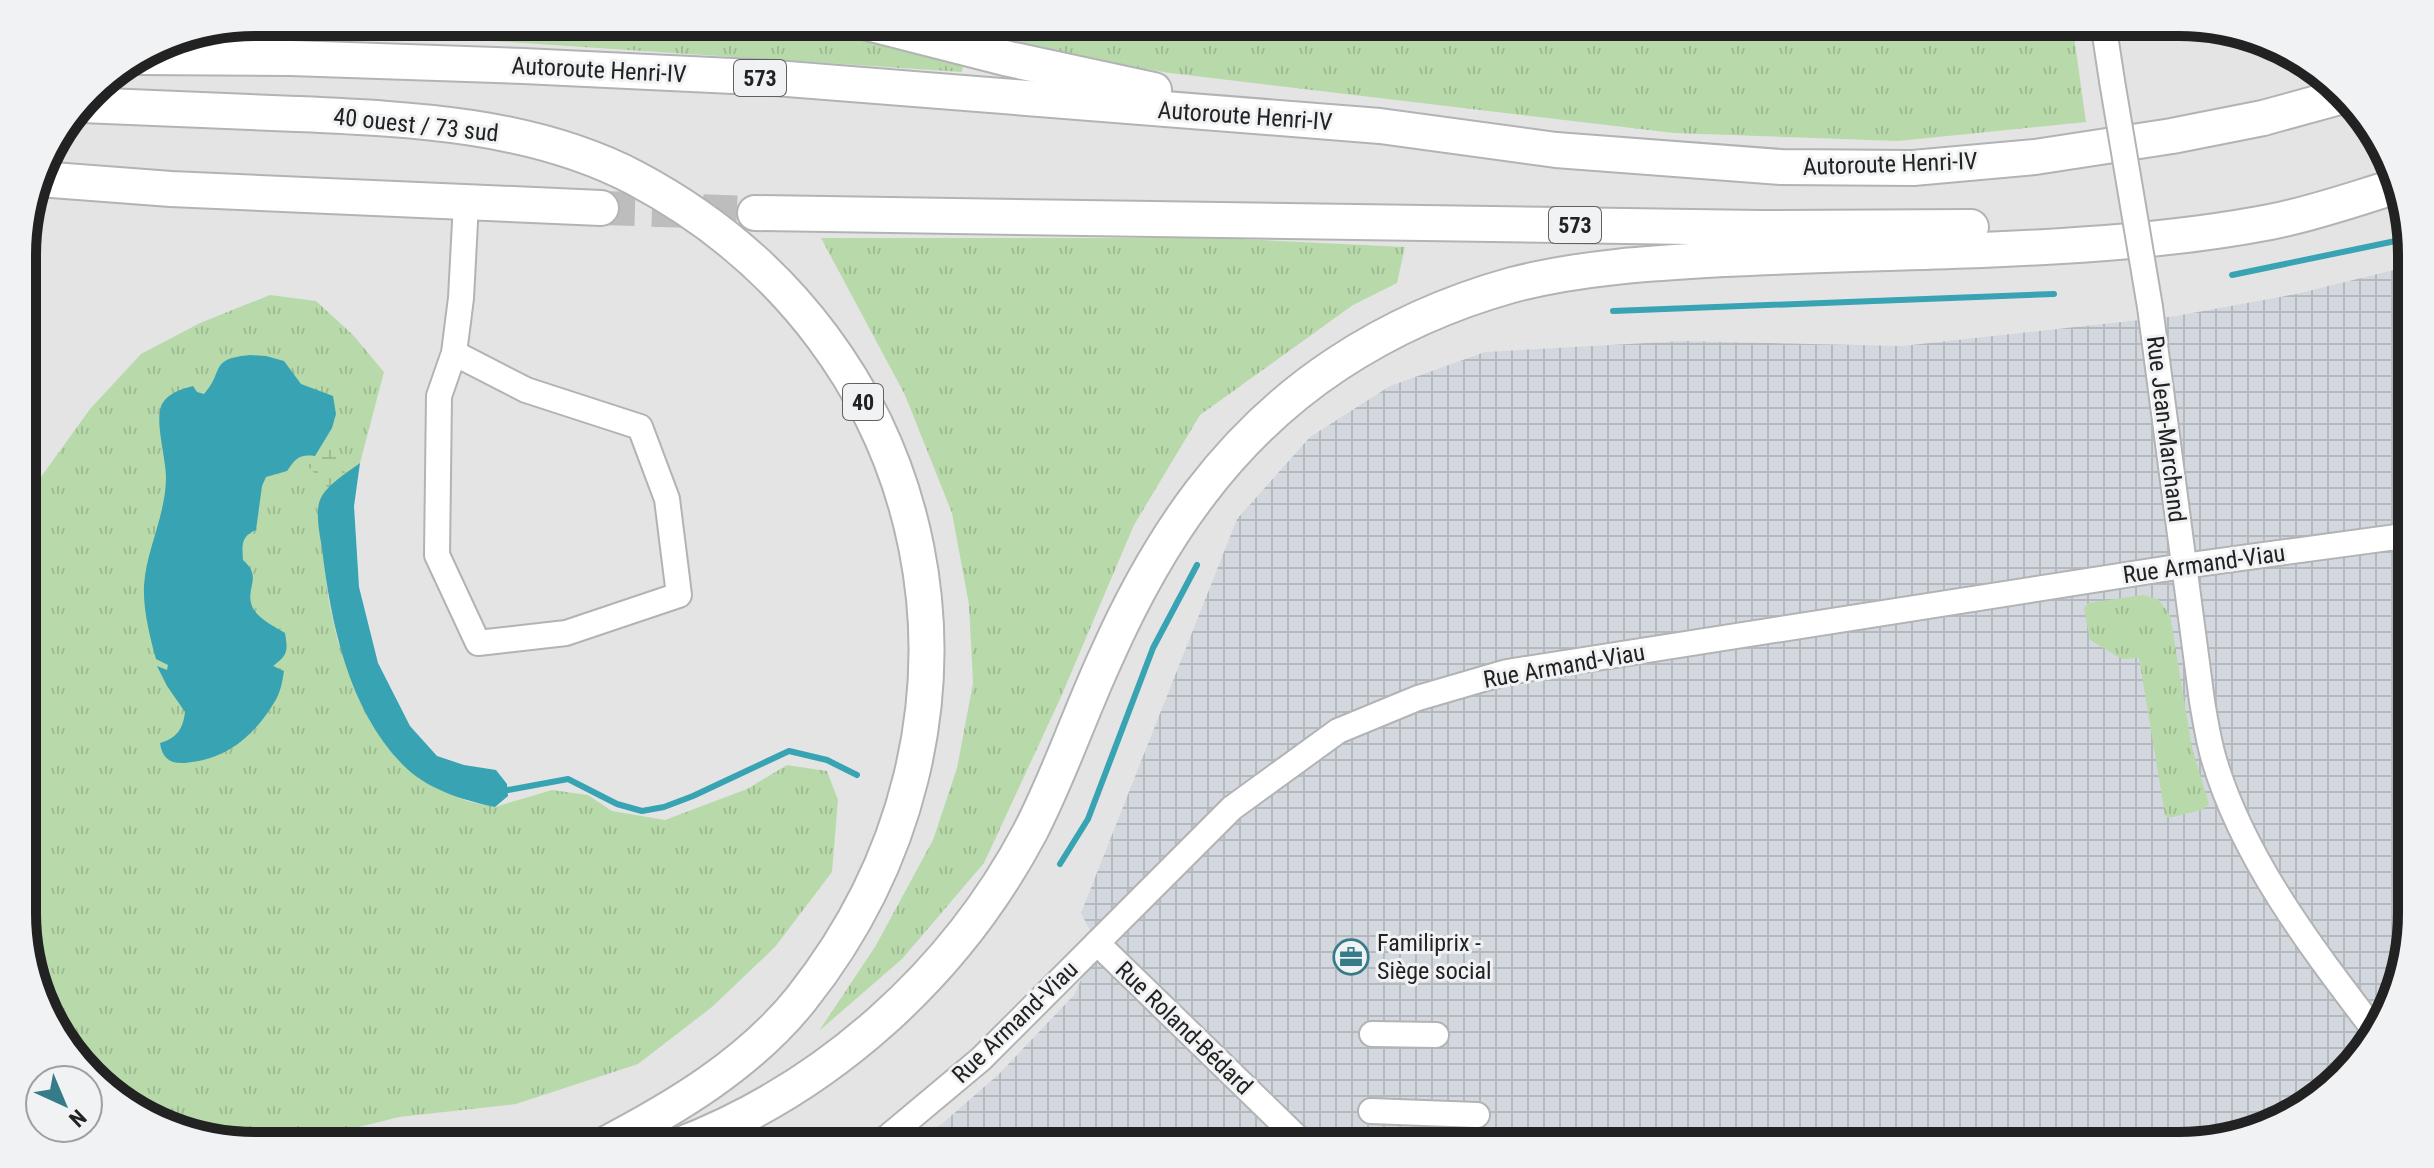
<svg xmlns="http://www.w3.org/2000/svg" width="2434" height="1168" viewBox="0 0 2434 1168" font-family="'Roboto Condensed',sans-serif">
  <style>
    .industrial { fill: url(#industrial-grid) }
    .grass { fill: url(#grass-tufts) }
    .wetland { fill: url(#wetland-marsh) }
    .water { fill: #38a3b2 }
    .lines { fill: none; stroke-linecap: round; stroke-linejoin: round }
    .stream { stroke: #38a3b2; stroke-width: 6 }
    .highway-tunnel { stroke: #bdbdbe; stroke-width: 34; stroke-dasharray: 34 17; stroke-linecap: butt }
    .minor-casing { stroke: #b2b3b4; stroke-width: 28 }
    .highway-casing { stroke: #b2b3b4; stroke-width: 38 }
    .minor { stroke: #fff; stroke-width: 24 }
    .highway { stroke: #fff; stroke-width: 34 }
    .minor-bridge-casing { stroke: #b2b3b4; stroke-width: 28; stroke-linecap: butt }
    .minor-bridge { stroke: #fff; stroke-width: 24 }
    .labels { text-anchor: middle; stroke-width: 6; stroke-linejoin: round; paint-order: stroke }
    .shield { fill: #f1f2f3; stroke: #606061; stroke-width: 2 }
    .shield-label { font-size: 22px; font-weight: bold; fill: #222223 }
    .street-label { font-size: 24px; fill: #222223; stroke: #f1f2f3 }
    .poi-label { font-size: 24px; fill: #222223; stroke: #f1f2f3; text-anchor: start }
    .rim { fill: none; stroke: #222223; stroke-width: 10 }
  </style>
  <defs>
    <pattern id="industrial-grid" width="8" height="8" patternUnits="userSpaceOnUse" patternTransform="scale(2)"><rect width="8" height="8" fill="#d3d8df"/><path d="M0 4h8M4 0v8" fill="none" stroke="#b5b9bf"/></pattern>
    <pattern id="grass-tufts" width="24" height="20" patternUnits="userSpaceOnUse" patternTransform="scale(2)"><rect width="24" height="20" fill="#b8daaa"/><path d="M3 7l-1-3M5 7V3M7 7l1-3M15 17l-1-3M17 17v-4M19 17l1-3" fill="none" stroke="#9ebb92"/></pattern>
    <pattern id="wetland-marsh" width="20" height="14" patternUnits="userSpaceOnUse" patternTransform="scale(2)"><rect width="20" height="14" fill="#b8daaa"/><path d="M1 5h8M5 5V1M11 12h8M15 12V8" fill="none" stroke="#9ebb92"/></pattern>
  </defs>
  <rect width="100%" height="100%" fill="#e4e4e5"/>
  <path class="industrial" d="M2410 266 2412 913 2388 1016 2309 1106 2194 1146H911L944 1122 999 1074 1074 995 1097 944 1081 913 1237 519 1310 437 1390 386 1485 352 1683 341 1902 346 2176 316 2296 294Z"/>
  <g class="grass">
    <path d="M255 22H802L963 63 962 72 461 39 191 35Z"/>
    <path d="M914 22H2072L2086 122 1898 141 1674 133 1170 73 963 40Z"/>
    <path d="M821 238H1220L1405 247 1397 283 1353 305 1200 415 1134 525 1060 699 984 863 902 959 819 1031 875 947 933 840 957 768 973 683 969 605 952 513 905 395Z"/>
    <path d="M270 295 316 301 353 335 384 372 360 463 336 482 320 500 319 524 329 602 338 642 404 766 433 786 467 801 495 807 552 790 588 795 612 811 665 820 747 789 787 765 827 771 838 800 832 872 775 947 712 1007 638 1064 516 1104 399 1117 283 1146H255L152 1122 70 1054 24 944 23 502 90 409 141 354 200 323Z"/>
    <path d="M2143 595 2158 599 2170 615 2192 748 2209 804 2202 810 2168 818 2165 815 2139 658 2122 659 2090 640 2084 608 2088 603Z"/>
  </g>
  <path class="wetland" d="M324 439 346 474 329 489 306 464 301 454 315 456 320 451Z"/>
  <g class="water">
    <path d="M250 355 266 356 284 361 301 384 333 396 336 414 332 428 315 456C299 454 296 458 287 471L266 477 262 486 256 530C241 536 242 545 243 560 262 577 247 585 251 603 254 617 274 626 285 633 288 651 288 655 273 666L284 671C282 684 280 695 272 706 251 739 224 760 185 763 170 764 162 758 160 743 177 738 183 729 185 712L167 686 157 666 167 670 168 665 156 659C150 637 143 610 144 586 146 550 166 515 166 477 166 458 154 419 162 404 168 393 182 389 193 386L197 392 204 394C225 371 208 359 250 355Z"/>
    <path d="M360 463 354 506 359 587 378 663 410 726 437 756 464 765 496 770 507 784 508 796 495 807C462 800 426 789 402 764 348 708 331 623 322 549 320 535 315 514 320 500 326 485 348 472 360 463Z"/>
  </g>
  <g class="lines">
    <g class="stream">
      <path d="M568 22 647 27"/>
      <path d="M2232 275 2410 238"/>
      <path d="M1613 311 2054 294"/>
      <path d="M508 790 568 779 617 804 642 811 664 807 693 796 789 751 827 760 857 775"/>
      <path d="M1060 864 1088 819 1153 648 1197 565"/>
    </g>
    <path class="highway-tunnel" d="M601 208 755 213"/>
    <defs>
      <g id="minor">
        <path d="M2103 22 2112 81"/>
        <path d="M2150 307 2202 701C2205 719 2208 738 2213 756 2242 858 2312 948 2375 1031"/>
        <path d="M454 353 526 390 640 427 667 499 679 595 566 633 478 643 437 555 439 396 454 353 461 298 466 203"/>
        <path d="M1097 943 1306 1146"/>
        <path d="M1372 1034 1436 1035"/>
        <path d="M1371 1111 1477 1115"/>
        <path d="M877 1146 981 1059 1232 808 1338 731 1418 698 1507 672 2183 566 2411 535"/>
      </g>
      <g id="highway">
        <path d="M864 22 1009 59 1154 90"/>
        <path d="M139 57 291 58 523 66 775 78 1380 126 1556 150 1781 167 1913 168 2035 157 2172 136 2263 118 2343 96"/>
        <path d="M82 105C154 108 225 111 296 114 410 119 532 124 635 178 946 343 1019 725 801 999 749 1064 675 1108 602 1146"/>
        <path d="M39 179 171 189 601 208"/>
        <path d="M755 213 1760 228 1971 227"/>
        <path d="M677 1146C827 1089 955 974 1030 832 1060 774 1080 713 1107 655 1159 538 1228 436 1337 364 1390 329 1451 302 1512 285 1581 267 1654 263 1725 259 1810 255 1896 253 1982 250 2078 246 2176 240 2270 222 2312 214 2354 199 2394 187"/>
      </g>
    </defs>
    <use href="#minor" class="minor-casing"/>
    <use href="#highway" class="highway-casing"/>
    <use href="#minor" class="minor"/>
    <use href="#highway" class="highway"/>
    <defs>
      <path id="minor-bridge" d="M2112 81 2150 307"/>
    </defs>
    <use href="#minor-bridge" class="minor-bridge-casing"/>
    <use href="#minor-bridge" class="minor-bridge"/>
  </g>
  <defs>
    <symbol id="office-ring" viewBox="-11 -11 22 22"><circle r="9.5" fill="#f1f2f3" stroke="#367c88" stroke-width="1.5"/><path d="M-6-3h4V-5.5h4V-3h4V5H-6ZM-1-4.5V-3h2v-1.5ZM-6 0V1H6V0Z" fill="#367c88"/></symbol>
  </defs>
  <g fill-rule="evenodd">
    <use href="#office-ring" x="1331" y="937" width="40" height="40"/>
  </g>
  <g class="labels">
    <g class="shield">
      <rect x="734" y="60" width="52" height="36" rx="6"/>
      <rect x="1549" y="207" width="52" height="36" rx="6"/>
      <rect x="843" y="384" width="40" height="36" rx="6"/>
    </g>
    <g class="shield-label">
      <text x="760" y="86">573</text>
      <text x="1575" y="233">573</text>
      <text x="863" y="410">40</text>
    </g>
    <g class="street-label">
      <text transform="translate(599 70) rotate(3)" y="8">Autoroute Henri-IV</text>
      <text transform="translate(1245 116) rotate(4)" y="8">Autoroute Henri-IV</text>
      <text transform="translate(416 125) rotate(6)" y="8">40 ouest / 73 sud</text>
      <text transform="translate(1890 164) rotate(-2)" y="8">Autoroute Henri-IV</text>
      <text transform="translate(2166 429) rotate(83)" y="8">Rue Jean-Marchand</text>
      <text transform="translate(2204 564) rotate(-8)" y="8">Rue Armand-Viau</text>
      <text transform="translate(1564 666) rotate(-10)" y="8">Rue Armand-Viau</text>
      <text transform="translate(1015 1022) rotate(-44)" y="8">Rue Armand-Viau</text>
      <text transform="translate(1184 1028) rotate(44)" y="8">Rue Roland-Bédard</text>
    </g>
    <g class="poi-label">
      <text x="1377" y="951">Familiprix -<tspan x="1377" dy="28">Siège social</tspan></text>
    </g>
  </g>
  <path d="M0 0H2434V1168H0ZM255 36H2179A219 219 0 0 1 2398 255V913A219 219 0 0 1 2179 1132H255A219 219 0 0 1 36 913V255A219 219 0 0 1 255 36Z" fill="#f1f2f3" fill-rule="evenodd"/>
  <path class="rim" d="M255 36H2179A219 219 0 0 1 2398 255V913A219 219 0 0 1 2179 1132H255A219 219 0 0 1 36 913V255A219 219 0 0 1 255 36Z"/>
  <g transform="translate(64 1104) rotate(136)"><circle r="38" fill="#f1f2f3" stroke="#9e9fa0" stroke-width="2"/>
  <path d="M0-6L14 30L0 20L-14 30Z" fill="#367c88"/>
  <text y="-12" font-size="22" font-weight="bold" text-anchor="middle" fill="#222223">N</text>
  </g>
</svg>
